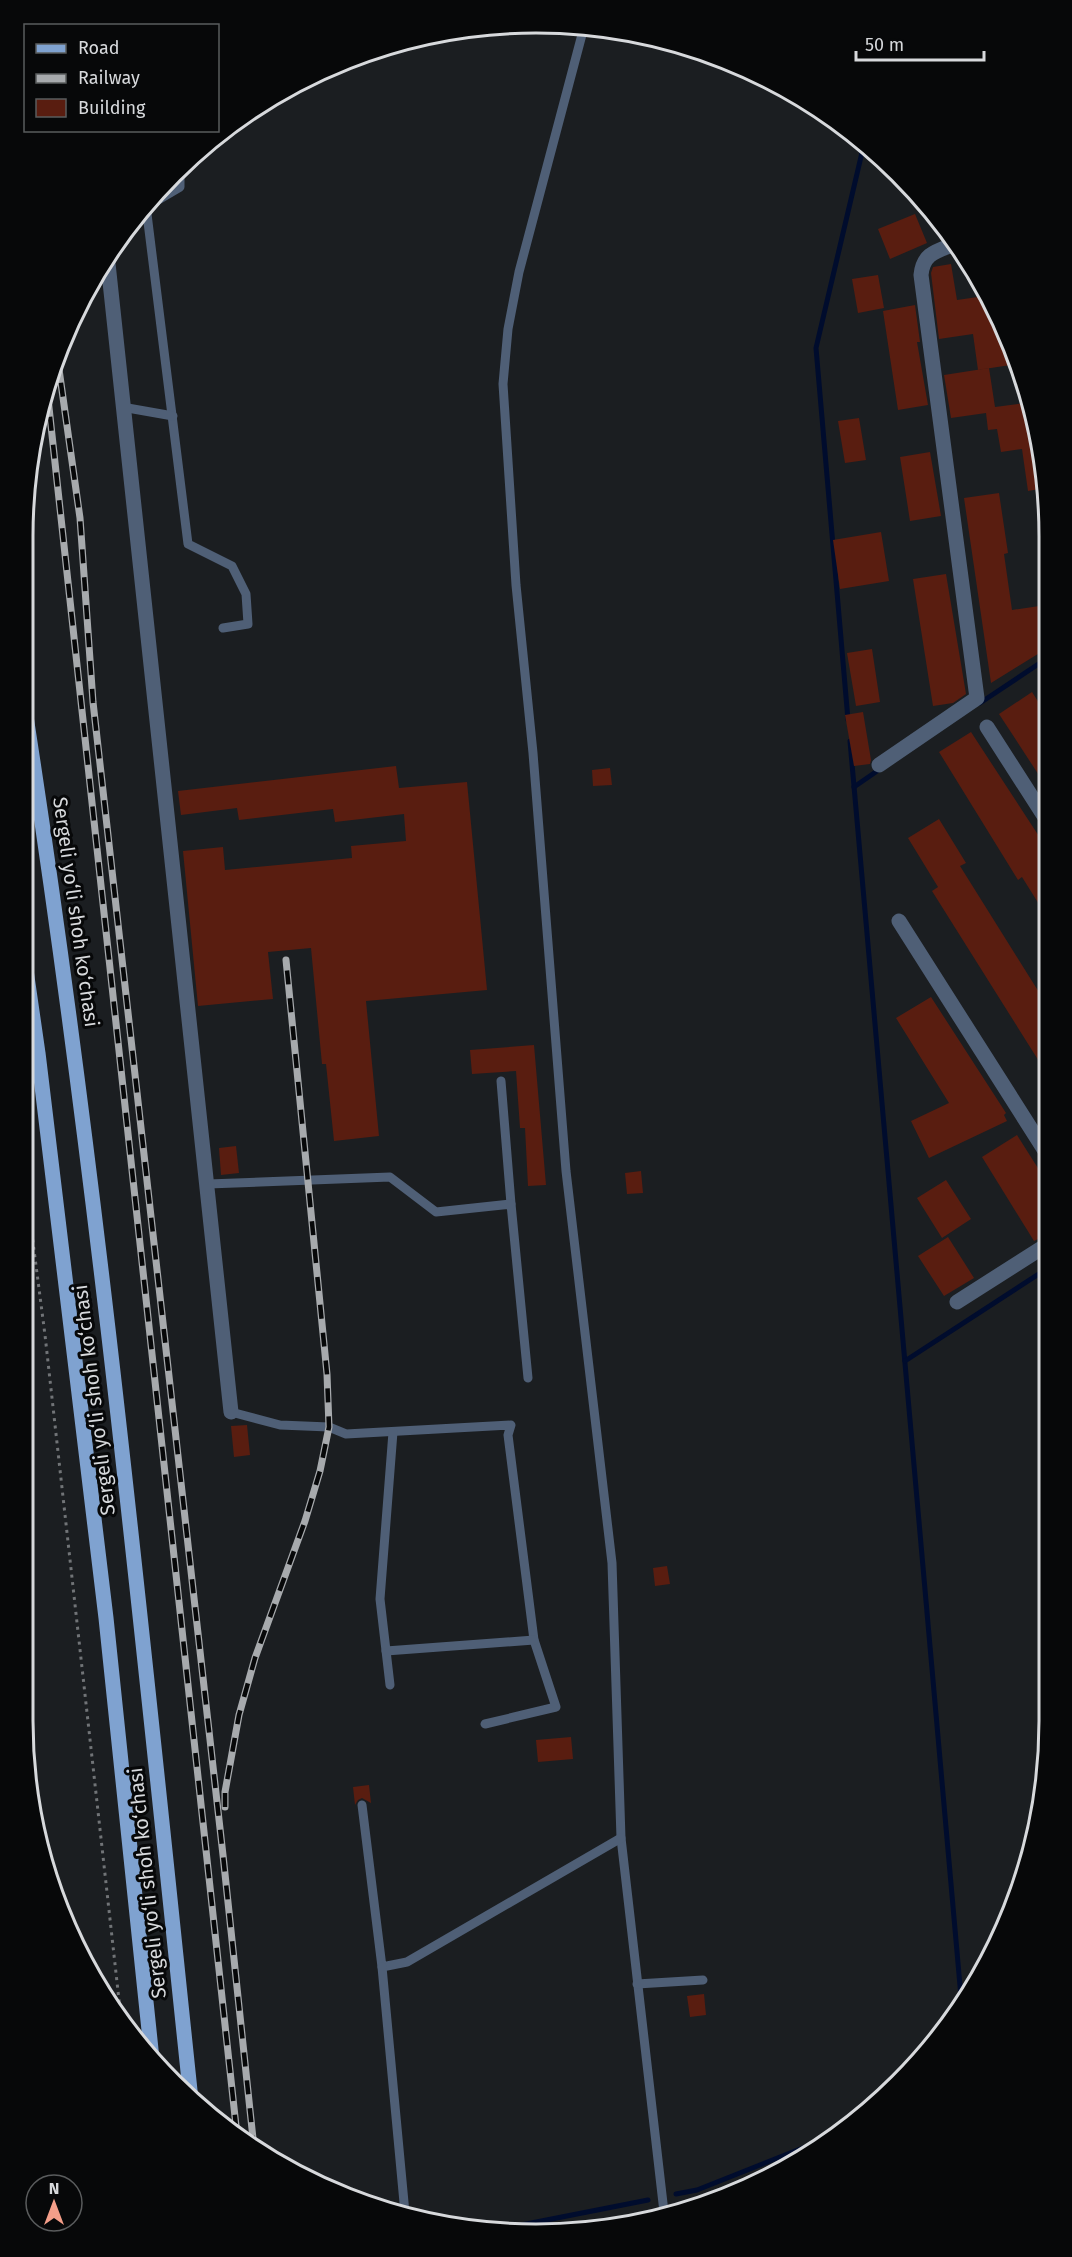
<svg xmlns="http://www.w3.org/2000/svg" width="1072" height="2257" viewBox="0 0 1072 2257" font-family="'Fira Sans',sans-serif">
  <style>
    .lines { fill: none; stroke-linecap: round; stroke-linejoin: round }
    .stream { stroke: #000c2d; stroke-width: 5 }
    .building { fill: #591d10 }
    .path { stroke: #717477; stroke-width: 3; stroke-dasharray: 3 4.5; stroke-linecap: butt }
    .service { stroke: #4f5f76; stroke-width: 9 }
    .minor { stroke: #4f5f76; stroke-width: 15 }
    .primary { stroke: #7fa2d0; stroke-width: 15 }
    .rail-casing { stroke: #a7aaad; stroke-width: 7 }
    .rail { stroke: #070809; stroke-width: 4.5; stroke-dasharray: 14; stroke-linecap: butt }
    .labels { text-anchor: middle; stroke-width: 6; stroke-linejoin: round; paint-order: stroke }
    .street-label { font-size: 20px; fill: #d7d9dc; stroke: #070809 }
    .rim { fill: none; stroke: #d7d9dc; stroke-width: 3 }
  </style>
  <rect width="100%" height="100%" fill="#1b1e21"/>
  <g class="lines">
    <g class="stream">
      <path d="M980 703 1046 659"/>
      <path d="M848 720 816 348 864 144"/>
      <path d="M850 741 961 1997"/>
      <path d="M854 787 880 769"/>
      <path d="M905 1361 1048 1268"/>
      <path d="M676 2194 697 2190 843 2132"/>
      <path d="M511 2227 648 2200"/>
    </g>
  </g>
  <g class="building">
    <path d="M915 214 927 243 890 259 878 229Z"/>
    <path d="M951 264 957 300 985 296 1010 339 1017 364 978 370 973 334 939 339 931 273 933 267Z"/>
    <path d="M878 275 884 308 858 313 852 279Z"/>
    <path d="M915 305 920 342H917L928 405 898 410 883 311Z"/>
    <path d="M989 368 995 407 1025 403 1031 442 1038 441 1045 469V488L1028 491 1022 449 1001 452 997 429 988 430 986 413 951 418 944 375Z"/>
    <path d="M859 418 866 460 845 463 838 421Z"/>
    <path d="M930 452 941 516 910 521 900 457Z"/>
    <path d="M999 493 1008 553 1004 554 1012 610 1046 605V649L991 683 964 498Z"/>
    <path d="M881 532 889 581 840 589 833 540Z"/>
    <path d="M946 574 966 694 953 703 933 706 913 579Z"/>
    <path d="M872 649 880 702 856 706 847 653Z"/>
    <path d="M1032 692 1046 714V786L999 714Z"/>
    <path d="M863 712 871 760 870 764 854 766 845 715Z"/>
    <path d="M971 732 1046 847 1047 917 1022 877 1018 880 939 752Z"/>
    <path d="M396 766 399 788 467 782 487 990 366 1001 379 1136 334 1141 326 1064H322L311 948 268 952 273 999 198 1006 183 851 223 847 225 870 352 858 351 846 406 841 404 814 335 822 333 809 239 820 237 808 181 815 178 791Z"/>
    <path d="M610 768 612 785 593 786 592 770Z"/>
    <path d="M939 819 966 863 960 866 1047 1005V1074L932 891 938 887 908 838Z"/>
    <path d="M931 997 1006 1113 1004 1115 1007 1121 929 1158 911 1121 949 1103 896 1018Z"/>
    <path d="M534 1045 546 1185 528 1186 525 1128H520L516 1071 472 1074 470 1050Z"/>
    <path d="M1017 1135 1048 1184V1234L1034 1241 982 1157Z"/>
    <path d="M236 1146 239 1173 221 1175 219 1148Z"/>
    <path d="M641 1171 643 1193 627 1194 625 1173Z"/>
    <path d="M946 1180 971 1219 942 1238 917 1198Z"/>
    <path d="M948 1237 974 1278 944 1296 918 1256Z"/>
    <path d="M247 1425 250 1455 234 1457 231 1426Z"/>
    <path d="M667 1566 670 1584 655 1586 653 1568Z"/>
    <path d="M571 1737 573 1759 538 1762 536 1740Z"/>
    <path d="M369 1785 371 1803 362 1798 358 1800 355 1805 353 1787Z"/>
    <path d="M704 1994 706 2015 690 2017 687 1996Z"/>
  </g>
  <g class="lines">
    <path class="path" d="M23 1165 45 1335 121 2018"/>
    <g class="service">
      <path d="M584 27 519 272 508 329 503 384 516 585 533 753 566 1171 612 1563 621 1838 664 2212"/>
      <path d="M146 206 188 544 232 566 246 594 248 624 223 628"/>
      <path d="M146 207 180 187V167"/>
      <path d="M122 407 173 416"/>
      <path d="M501 1081 511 1204"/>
      <path d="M208 1184 390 1177 436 1212 511 1204 528 1378"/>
      <path d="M231 1412 280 1425 329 1427 346 1434 511 1425 508 1435 534 1640 556 1707 485 1724"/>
      <path d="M386 1651 534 1640"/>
      <path d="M390 1685 380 1599 393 1432"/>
      <path d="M362 1805 382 1967 407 1962 621 1838"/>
      <path d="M382 1967 405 2213"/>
      <path d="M637 1984 703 1980"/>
    </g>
    <g class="minor">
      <path d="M107 254 231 1412"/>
      <path d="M987 727 1046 819"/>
      <path d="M879 765 977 698 921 275C923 253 937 251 955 244"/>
      <path d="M899 921 1047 1154"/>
      <path d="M957 1302 1048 1244"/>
    </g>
    <g class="primary">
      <path d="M23 697C96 1163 142 1632 191 2100"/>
      <path d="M23 949 38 1053 106 1618 152 2059"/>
    </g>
    <defs>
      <g id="rail">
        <path d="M57 355 80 518 93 702 223 1855 254 2148"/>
        <path d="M47 389 237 2135"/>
        <path d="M225 1807V1792L239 1715 255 1658 305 1521 320 1471 329 1427 327 1374 286 960"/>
      </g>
    </defs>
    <use href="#rail" class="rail-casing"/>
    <use href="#rail" class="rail"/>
  </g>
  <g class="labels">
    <g class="street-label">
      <text transform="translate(76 912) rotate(82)" y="7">Sergeli yo‘li shoh ko‘chasi</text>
      <text transform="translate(94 1400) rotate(-97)" y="7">Sergeli yo‘li shoh ko‘chasi</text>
      <text transform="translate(147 1883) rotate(-96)" y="7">Sergeli yo‘li shoh ko‘chasi</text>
    </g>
  </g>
  <path d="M0 0H1072V2257H0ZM536 33H536A503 503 0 0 1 1039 536V1721A503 503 0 0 1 536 2224H536A503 503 0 0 1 33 1721V536A503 503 0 0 1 536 33Z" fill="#070809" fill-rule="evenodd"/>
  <path class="rim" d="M536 33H536A503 503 0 0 1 1039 536V1721A503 503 0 0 1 536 2224H536A503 503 0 0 1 33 1721V536A503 503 0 0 1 536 33Z"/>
  <rect x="24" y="24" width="195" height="108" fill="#070809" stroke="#5a5c5d" stroke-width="1.5"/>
  <rect x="36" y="44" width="30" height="9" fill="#7fa2d0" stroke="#5a5c5d" stroke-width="1.5"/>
  <text x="78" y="54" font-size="18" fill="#d7d9dc">Road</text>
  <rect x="36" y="74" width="30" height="9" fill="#a7aaad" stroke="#5a5c5d" stroke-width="1.5"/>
  <text x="78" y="84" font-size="18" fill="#d7d9dc">Railway</text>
  <rect x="36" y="99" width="30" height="18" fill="#591d10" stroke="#5a5c5d" stroke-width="1.5"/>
  <text x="78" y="114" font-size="18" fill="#d7d9dc">Building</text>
  <g transform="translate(54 2203)"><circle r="28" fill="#070809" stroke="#5a5c5d" stroke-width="1.5"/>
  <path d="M0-4.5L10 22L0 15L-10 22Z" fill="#f49e89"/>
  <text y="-9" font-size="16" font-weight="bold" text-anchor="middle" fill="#d7d9dc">N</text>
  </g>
  <path d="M856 51v9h128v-9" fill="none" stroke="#d7d9dc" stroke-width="3"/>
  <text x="865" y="51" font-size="18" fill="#d7d9dc" stroke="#070809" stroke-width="4.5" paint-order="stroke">50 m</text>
</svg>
